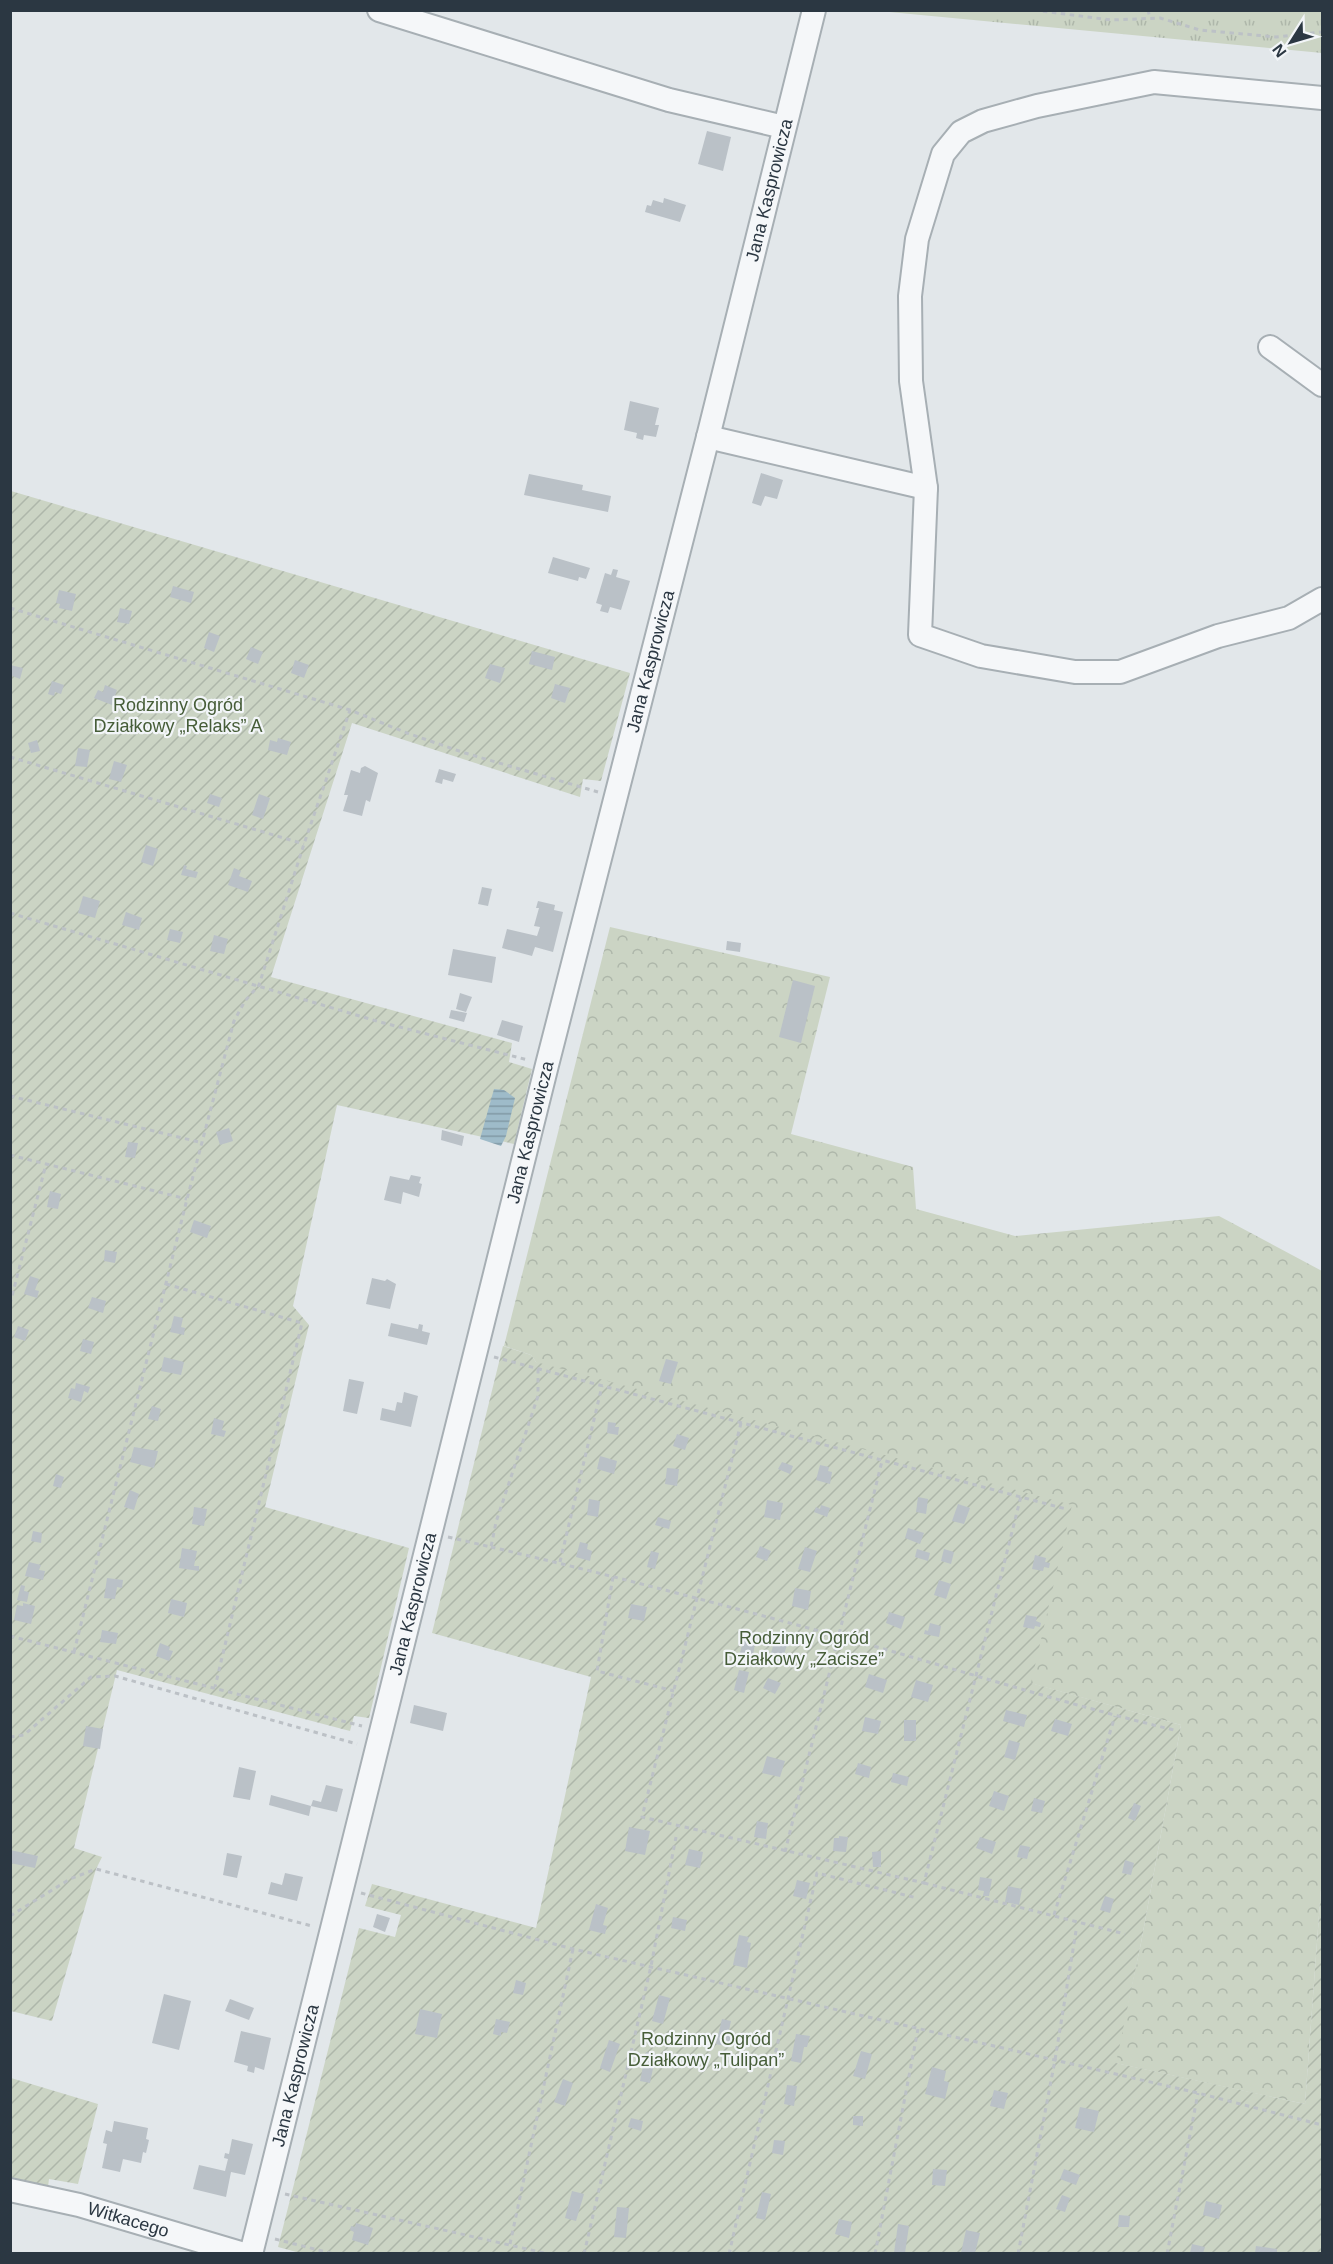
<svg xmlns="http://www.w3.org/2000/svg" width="1333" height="2264" viewBox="0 0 1333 2264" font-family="Helvetica,sans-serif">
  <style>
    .grass { fill: url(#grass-tufts) }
    .forest { fill: url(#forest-crowns) }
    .garden { fill: url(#garden-furrows) }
    .water { fill: url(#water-rules) }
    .building { fill: #bac1c7 }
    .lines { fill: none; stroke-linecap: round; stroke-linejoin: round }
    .minor-casing { stroke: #a7afb4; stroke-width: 26 }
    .path { stroke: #bcc1c6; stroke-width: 3; stroke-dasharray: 4.5 4.5; stroke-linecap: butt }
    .minor { stroke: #f5f7f9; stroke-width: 22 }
    .labels { text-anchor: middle; stroke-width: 4.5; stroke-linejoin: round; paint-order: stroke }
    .street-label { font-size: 18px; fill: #2b3742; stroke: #f2f5f8 }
    .park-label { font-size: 18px; fill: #465d38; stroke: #f2f5f8 }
  </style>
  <defs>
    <pattern id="grass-tufts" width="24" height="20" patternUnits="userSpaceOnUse" patternTransform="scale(1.5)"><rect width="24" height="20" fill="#cbd4c4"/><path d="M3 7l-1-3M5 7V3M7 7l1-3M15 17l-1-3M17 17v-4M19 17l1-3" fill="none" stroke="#aeb7aa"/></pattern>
    <pattern id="forest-crowns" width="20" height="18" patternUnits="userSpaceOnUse" patternTransform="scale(1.5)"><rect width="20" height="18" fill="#cbd4c4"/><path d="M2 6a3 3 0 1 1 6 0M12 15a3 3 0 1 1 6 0" fill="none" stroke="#aeb7aa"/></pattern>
    <pattern id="garden-furrows" width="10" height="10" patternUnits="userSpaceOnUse" patternTransform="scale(1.5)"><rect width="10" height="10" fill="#cbd4c4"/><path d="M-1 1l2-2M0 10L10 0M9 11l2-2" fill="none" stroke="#aeb7aa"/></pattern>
    <pattern id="water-rules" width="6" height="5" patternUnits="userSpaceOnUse" patternTransform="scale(1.5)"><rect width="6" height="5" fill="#9ebbc9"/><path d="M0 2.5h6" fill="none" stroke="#8199a5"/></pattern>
  </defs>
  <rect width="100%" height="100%" fill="#e2e7ea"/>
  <path class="grass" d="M879 11H1322V53Z"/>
  <path class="forest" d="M610 927 830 977 791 1134 913 1167 916 1209 1015 1236 1219 1216 1322 1271V1875L1305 2104 1115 2063 1141 1943 1181 1725 1030 1683 536 1362 531 1355 504 1346Z"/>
  <g class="garden">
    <path d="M11 491 630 673 601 781 583 779 580 797 352 723 271 977 512 1043 509 1062 532 1069 514 1144 337 1105 293 1306 309 1325 265 1507 409 1548 369 1718 354 1716 350 1731 117 1670 74 1848 102 1857 96 1869 52 2021 11 2011Z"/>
    <path d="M503 1346 531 1355 536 1362 1072 1505 1031 1683 1181 1725 1141 1943 1116 2063 1305 2104 1322 1875V2253L304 2254 278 2247 359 1928 395 1937 401 1915 365 1906 372 1884 536 1928 591 1677 432 1633Z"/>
    <path d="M11 2078 98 2104 78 2184 49 2179 48 2187 11 2179Z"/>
  </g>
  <path class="water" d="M494 1089 504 1090 515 1098 506 1136 501 1146 480 1139Z"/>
  <g class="building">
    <path d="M707 131 731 137 723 171 698 164Z"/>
    <path d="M664 198 686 205 680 222 645 212 647 205 651 206 653 200 663 203Z"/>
    <path d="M630 401 659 408 655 425H659L656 437 644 435 643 440 636 438 637 433 624 430Z"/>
    <path d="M761 473 783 480 777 499 765 496 761 506 752 503Z"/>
    <path d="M529 474 583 485 582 490 611 496 608 512 524 495Z"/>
    <path d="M553 557 590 568 586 579 579 577 578 581 548 573Z"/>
    <path d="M613 569 618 570 616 577 630 581 621 610 610 607 608 613 600 611 602 605 596 603 605 573 611 575Z"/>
    <path d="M173 586 194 592 191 603 170 597Z"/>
    <path d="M59 590 76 594 72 611 59 608 60 604 56 603Z"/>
    <path d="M120 608 132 611 129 624 117 622Z"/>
    <path d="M209 632 220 636 214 652 204 648Z"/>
    <path d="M251 647 263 652 258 664 246 659Z"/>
    <path d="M532 651 555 657 552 670 529 664Z"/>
    <path d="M295 660 309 665 304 678 291 673Z"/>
    <path d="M490 664 505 668 500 683 485 678Z"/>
    <path d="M10 665 23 668 20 679 10 675Z"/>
    <path d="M52 681 64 685 61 694 55 692 54 696 48 694Z"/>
    <path d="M555 684 570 688 565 703 551 698Z"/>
    <path d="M105 685 117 690 112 705 94 698 98 690 103 692Z"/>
    <path d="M143 700 152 701V712L142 711Z"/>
    <path d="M278 738 291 742 287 755 268 750 270 740 277 742Z"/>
    <path d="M37 740 40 751 31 753 28 743Z"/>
    <path d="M78 748 90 750 87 767 75 766Z"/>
    <path d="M114 761 127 765 121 782 109 779Z"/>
    <path d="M365 766 378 773 370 802 366 800 362 816 343 811 348 795H344L351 770 360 773 361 768Z"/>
    <path d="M439 769 456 774 453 782 443 779 442 784 435 782Z"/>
    <path d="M210 794 222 798 219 807 207 803Z"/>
    <path d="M259 794 270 798 263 819 252 815Z"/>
    <path d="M146 845 158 849 153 866 141 862Z"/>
    <path d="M184 865 187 866 186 869 198 872 196 878 181 875Z"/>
    <path d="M234 868 241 871 239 876 252 881 248 892 228 885Z"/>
    <path d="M482 887 492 889 488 906 478 904Z"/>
    <path d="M83 896 100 901 95 918 78 913Z"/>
    <path d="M538 901 555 905 554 910 563 912 553 952 535 947 532 956 502 948 507 929 537 936 540 927 534 926 539 908H536Z"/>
    <path d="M126 912 142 918 139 930 122 925Z"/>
    <path d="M170 929 183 932 180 943 167 940Z"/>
    <path d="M214 935 228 939 224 954 210 951Z"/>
    <path d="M727 941 741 943 740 952 726 950Z"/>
    <path d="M453 949 496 957 492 983 448 975Z"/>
    <path d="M793 980 815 986 801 1043 779 1037Z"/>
    <path d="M460 993 472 997 466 1012 456 1009Z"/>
    <path d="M451 1010 467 1013 464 1022 449 1018Z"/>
    <path d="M502 1020 523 1026 519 1042 497 1035Z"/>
    <path d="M229 1128 233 1141 220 1145 216 1132Z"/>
    <path d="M442 1130 464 1136 462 1146 441 1140Z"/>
    <path d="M128 1142 138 1143 135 1158 125 1157Z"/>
    <path d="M411 1175 421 1177 419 1183 422 1184 419 1197 403 1192 401 1204 384 1200 390 1176 409 1180Z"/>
    <path d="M50 1191 61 1194 58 1209 47 1207Z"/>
    <path d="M194 1220 211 1226 207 1238 190 1232Z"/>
    <path d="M105 1250 117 1252 115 1263 104 1261Z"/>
    <path d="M30 1276 39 1279 35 1290 39 1291 37 1298 24 1294Z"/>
    <path d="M372 1278 385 1281 387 1279 396 1284 390 1309 366 1304Z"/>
    <path d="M92 1297 106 1301 103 1313 88 1308Z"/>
    <path d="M174 1316 183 1318 181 1327 185 1328 184 1335 170 1332Z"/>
    <path d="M391 1323 418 1329 419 1324 423 1325 422 1331 430 1333 427 1345 388 1336Z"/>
    <path d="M18 1326 29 1330 25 1341 14 1337Z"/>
    <path d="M83 1339 94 1342 91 1354 80 1351Z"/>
    <path d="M164 1357 184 1362 181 1375 161 1371Z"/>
    <path d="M666 1359 678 1362 671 1384 659 1381Z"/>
    <path d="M349 1379 364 1382 357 1414 343 1411Z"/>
    <path d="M76 1383 90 1387 88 1393 84 1391 81 1402 68 1398 71 1388 75 1389Z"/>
    <path d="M404 1392 418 1396 411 1427 380 1420 382 1408 395 1411 397 1402 402 1403Z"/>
    <path d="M152 1406 161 1409 158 1421 148 1419Z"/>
    <path d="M214 1418 224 1421 222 1430 226 1431 224 1437 211 1434Z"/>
    <path d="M608 1422 616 1423 615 1427H619L618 1435 607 1433Z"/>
    <path d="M677 1434 689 1438 685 1450 673 1446Z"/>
    <path d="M134 1447 158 1451 154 1468 130 1462Z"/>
    <path d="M600 1456 617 1461 614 1474 597 1469Z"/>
    <path d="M782 1462 793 1466 790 1474 778 1469Z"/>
    <path d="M820 1465 829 1467 828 1471 832 1472 830 1484 816 1480Z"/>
    <path d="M667 1468 679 1469 677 1486 665 1484Z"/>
    <path d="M56 1474 64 1477 61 1488 53 1486Z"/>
    <path d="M130 1490 139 1494 134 1510 124 1507Z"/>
    <path d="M918 1497 928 1499 926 1514 916 1512Z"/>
    <path d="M589 1499 600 1501 598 1517 587 1515Z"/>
    <path d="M767 1500 783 1503 780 1520 764 1517Z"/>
    <path d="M958 1504 970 1508 964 1524 952 1521Z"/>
    <path d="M821 1505 830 1508 827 1517 814 1512 816 1507 820 1509Z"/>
    <path d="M194 1507 207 1509 204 1526 192 1524Z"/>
    <path d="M658 1517 671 1521 669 1529 655 1525Z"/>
    <path d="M908 1528 924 1533 920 1544 905 1538Z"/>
    <path d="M33 1531 42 1533 41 1543 31 1541Z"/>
    <path d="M580 1542 588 1544 587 1549 592 1551 590 1561 576 1557Z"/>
    <path d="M760 1546 771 1551 767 1561 756 1557Z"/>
    <path d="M805 1547 817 1551 810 1572 798 1569Z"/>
    <path d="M182 1548 197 1551 194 1566H199V1571L179 1568Z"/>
    <path d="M917 1549 930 1553 928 1561 915 1557Z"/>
    <path d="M944 1549 954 1552 951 1564 941 1561Z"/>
    <path d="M651 1551 659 1553 655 1569 647 1567Z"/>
    <path d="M1035 1555 1046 1558 1045 1562 1050 1563 1049 1568 1044 1567 1043 1571 1032 1569Z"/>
    <path d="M29 1562 41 1565 39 1570 45 1571 43 1580 25 1576Z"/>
    <path d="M107 1578 123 1580 122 1588 117 1587 115 1599 104 1598Z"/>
    <path d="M939 1580 951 1584 946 1599 934 1595Z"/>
    <path d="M21 1585 25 1586 24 1591 29 1592 27 1602 17 1600Z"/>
    <path d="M795 1588 811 1591 808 1610 792 1606Z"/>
    <path d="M171 1599 187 1603 184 1617 168 1613Z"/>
    <path d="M23 1603 35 1606 31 1624 14 1620 17 1605 23 1606Z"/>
    <path d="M631 1604 647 1607 644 1621 628 1618Z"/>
    <path d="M889 1612 905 1617 901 1629 886 1623Z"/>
    <path d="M1026 1615 1037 1617 1036 1621 1041 1623 1040 1627 1035 1626 1034 1629 1023 1627Z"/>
    <path d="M930 1623 941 1626 939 1637 924 1634 925 1630 928 1631Z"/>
    <path d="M102 1630 118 1633 116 1644 100 1642Z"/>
    <path d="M745 1634 756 1636 753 1656 740 1653Z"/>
    <path d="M774 1642 787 1645 781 1664 769 1661Z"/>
    <path d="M160 1643 170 1647 169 1650 173 1651 169 1661 156 1656Z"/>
    <path d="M739 1670 749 1672 744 1693 734 1690Z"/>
    <path d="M869 1674 887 1680 883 1693 865 1687Z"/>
    <path d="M768 1678 781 1683 775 1694 763 1688Z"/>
    <path d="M916 1680 933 1685 928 1702 911 1697Z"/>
    <path d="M414 1705 447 1713 443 1731 410 1723Z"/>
    <path d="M1006 1710 1027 1715 1024 1727 1003 1721Z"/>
    <path d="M865 1717 881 1721 878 1734 862 1731Z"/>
    <path d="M1055 1719 1072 1724 1068 1736 1051 1731Z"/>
    <rect x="904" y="1720" width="12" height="21"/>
    <path d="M86 1726 103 1729 100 1749 83 1746Z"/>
    <path d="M1009 1740 1020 1743 1015 1760 1004 1757Z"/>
    <path d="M767 1756 785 1761 780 1777 762 1773Z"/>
    <path d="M858 1763 871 1767 869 1778 855 1774Z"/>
    <path d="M239 1767 256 1771 250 1800 233 1797Z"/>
    <path d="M893 1773 909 1777 907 1786 891 1782Z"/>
    <path d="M326 1785 343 1789 337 1812 311 1806 313 1800 321 1802Z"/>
    <path d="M994 1791 1009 1796 1004 1811 989 1806Z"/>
    <path d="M271 1795 311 1806 309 1816 269 1805Z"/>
    <path d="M1034 1798 1045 1801 1042 1813 1031 1811Z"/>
    <path d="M1134 1803 1141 1806 1135 1821 1128 1818Z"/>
    <path d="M757 1821 768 1823 766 1839 754 1837Z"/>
    <path d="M629 1827 650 1831 645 1855 625 1851Z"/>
    <path d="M839 1836 848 1837 846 1852 833 1851 834 1838H839Z"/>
    <path d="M980 1837 996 1842 992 1854 976 1848Z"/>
    <path d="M1020 1845 1030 1847 1027 1859 1017 1857Z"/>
    <path d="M689 1849 703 1852 700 1868 685 1865Z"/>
    <path d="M10 1850 38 1856 35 1868 10 1863Z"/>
    <path d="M881 1851V1867H873L872 1852Z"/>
    <path d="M227 1853 242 1856 237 1878 223 1875Z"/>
    <path d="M1125 1860 1134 1863 1131 1875 1122 1873Z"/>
    <path d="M285 1873 303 1877 297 1901 268 1894 271 1882 282 1885Z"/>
    <path d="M980 1877 992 1879 989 1896H983L984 1891 978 1890Z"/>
    <path d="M797 1880 810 1883 806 1899 793 1896Z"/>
    <path d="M1008 1886 1022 1889 1019 1905 1005 1902Z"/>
    <path d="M1105 1896 1114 1899 1110 1913 1100 1910Z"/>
    <path d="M596 1904 608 1908 603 1925 607 1926 605 1934 589 1930Z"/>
    <path d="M377 1914 390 1918 385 1932 373 1927Z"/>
    <path d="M673 1917 687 1920 685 1931 671 1928Z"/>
    <path d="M739 1935 749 1937 747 1942 751 1943 747 1968 733 1965Z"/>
    <path d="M516 1980 526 1983 523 1995 513 1993Z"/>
    <path d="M164 1994 191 2001 179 2050 152 2043Z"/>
    <path d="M659 1995 670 1998 663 2024 652 2021Z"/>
    <path d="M230 1999 254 2008 249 2020 225 2011Z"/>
    <path d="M420 2009 442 2014 437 2038 415 2034Z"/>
    <path d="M496 2019 510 2022 507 2033 501 2032V2036L493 2034Z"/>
    <path d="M722 2019 731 2021 728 2035 733 2036 730 2047 716 2044Z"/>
    <path d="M241 2031 271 2038 264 2070 255 2067 254 2073 247 2071 248 2066 234 2062Z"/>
    <path d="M796 2034 810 2036 807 2047H804L801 2063 791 2061Z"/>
    <path d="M609 2040 620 2044 610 2072 600 2068Z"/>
    <path d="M861 2051 872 2054 865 2079 853 2076Z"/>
    <path d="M646 2052 656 2054 650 2083 640 2081Z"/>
    <path d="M932 2067 946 2071 944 2081 949 2082 945 2099 925 2094Z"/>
    <path d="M563 2079 573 2083 565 2106 554 2102Z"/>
    <path d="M787 2085 797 2086 794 2106 784 2104Z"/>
    <path d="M994 2090 1008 2093 1004 2109 990 2106Z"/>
    <path d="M1080 2107 1099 2111 1094 2132 1075 2128Z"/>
    <path d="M853 2116H863V2126L853 2125Z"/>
    <path d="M631 2118 643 2121 641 2131 628 2127Z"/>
    <path d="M114 2121 148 2128 146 2139 149 2140 146 2153 143 2152 141 2163 123 2159 120 2172 102 2168 107 2144 103 2143 106 2130 112 2132Z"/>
    <path d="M232 2139 253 2144 245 2175 231 2172 226 2197 193 2189 199 2165 225 2171 228 2159 224 2158 225 2153 229 2154Z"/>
    <path d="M774 2140 785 2141 783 2155 772 2153Z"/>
    <path d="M933 2169 947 2170 945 2186 932 2185Z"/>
    <path d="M1064 2169 1080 2175 1076 2185 1060 2179Z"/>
    <path d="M572 2191 584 2194 576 2221 565 2218Z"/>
    <path d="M762 2192 771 2194 765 2220 756 2218Z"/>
    <path d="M1062 2195 1070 2198 1065 2212 1056 2209Z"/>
    <path d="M1206 2201 1222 2205 1219 2219 1203 2215Z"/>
    <path d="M617 2207 629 2208 626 2238 614 2237Z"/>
    <path d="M1119 2215 1130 2216 1129 2227H1118Z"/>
    <path d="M839 2219 852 2222 849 2238 835 2234Z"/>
    <path d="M356 2223 373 2228 368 2245 352 2240 354 2232 350 2230 351 2226 355 2227Z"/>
    <path d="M898 2224 909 2226 905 2253H894Z"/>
    <path d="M966 2230 980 2233 975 2253H961Z"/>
    <path d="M1192 2244 1205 2247 1203 2253H1190Z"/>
    <path d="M1256 2246 1277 2249V2253H1255Z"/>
  </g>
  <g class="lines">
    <defs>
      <g id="minor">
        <path d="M379 10 669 100 784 127"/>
        <path d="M1270 347 1322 385"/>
        <path d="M708 437 926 488 911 381 910 296 917 239 943 154 961 132 983 121 1037 106 1154 82 1322 98"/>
        <path d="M926 488 920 635 981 656 1075 672H1120L1218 636 1289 618 1322 599"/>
        <path id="s1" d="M10 2190 79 2205 244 2254"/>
        <path id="s2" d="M251 2254 547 1065 708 437 814 10"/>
      </g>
    </defs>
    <use href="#minor" class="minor-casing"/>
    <g class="path">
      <path d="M1034 10 1111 20 1160 18 1200 30 1276 37 1322 32"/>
      <path d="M1148 10 1150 18"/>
      <path d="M10 608 350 710 407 733 465 753 598 792"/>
      <path d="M10 757 304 844"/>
      <path d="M10 913 380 1022 528 1060"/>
      <path d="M10 1096 203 1143"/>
      <path d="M10 1155 187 1199"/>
      <path d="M166 1284 302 1323 215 1687"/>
      <path d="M10 1304 46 1164"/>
      <path d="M494 1357 1066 1509"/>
      <path d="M741 1423 642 1817 924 1883 1021 1496"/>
      <path d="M448 1537 491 1547 496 1522 538 1396V1369"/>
      <path d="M491 1547C607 1574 723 1605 838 1636 950 1667 1061 1703 1174 1730"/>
      <path d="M560 1562 602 1386"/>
      <path d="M613 1577 597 1671 674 1691"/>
      <path d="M10 1636 362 1726"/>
      <path d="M74 1652 187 1199 234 1021 245 1001 259 985 304 844 350 710"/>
      <path d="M10 1737 24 1735 91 1677 115 1676 357 1744"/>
      <path d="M785 1852 882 1461"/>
      <path d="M924 1883 1125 1934"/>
      <path d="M361 1893 573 1949 1198 2093 1322 2125"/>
      <path d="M1054 1915 1115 1716"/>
      <path d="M10 1916 70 1879 96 1869 312 1926"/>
      <path d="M285 2194 549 2254"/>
      <path d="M275 2239 334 2254"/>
      <path d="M510 2244 573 1949"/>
      <path d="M584 2254 651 1966 676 1837"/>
      <path d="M729 2254 817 1873 917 1898"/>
      <path d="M875 2254 918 2029"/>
      <path d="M1018 2254 1055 2060 1076 1931"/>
      <path d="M1167 2254 1198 2093"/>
    </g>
    <use href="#minor" class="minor"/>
  </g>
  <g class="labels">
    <g class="street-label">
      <text dy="6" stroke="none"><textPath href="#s2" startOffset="2128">Jana Kasprowicza</textPath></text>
      <text dy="6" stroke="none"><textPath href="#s2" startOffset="1642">Jana Kasprowicza</textPath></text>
      <text dy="6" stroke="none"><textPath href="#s2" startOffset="1156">Jana Kasprowicza</textPath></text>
      <text dy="6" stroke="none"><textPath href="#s2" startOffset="670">Jana Kasprowicza</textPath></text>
      <text dy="6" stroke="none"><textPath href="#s2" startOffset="184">Jana Kasprowicza</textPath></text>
      <text dy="6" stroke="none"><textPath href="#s1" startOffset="122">Witkacego</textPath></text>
    </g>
    <g class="park-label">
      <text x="178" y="711">Rodzinny Ogród<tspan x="178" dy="21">Działkowy „Relaks” A</tspan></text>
      <text x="804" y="1644">Rodzinny Ogród<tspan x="804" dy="21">Działkowy „Zacisze”</tspan></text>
      <text x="706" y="2045">Rodzinny Ogród<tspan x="706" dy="21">Działkowy „Tulipan”</tspan></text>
    </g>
  </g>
  <rect width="1333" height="2264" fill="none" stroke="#2b3742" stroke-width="24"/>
  <g transform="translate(1291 42) rotate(233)" stroke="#f2f5f8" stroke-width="4.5" paint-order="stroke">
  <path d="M0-4.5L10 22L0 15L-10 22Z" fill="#2b3742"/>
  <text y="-9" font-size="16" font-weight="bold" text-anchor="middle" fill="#2b3742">N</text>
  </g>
</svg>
